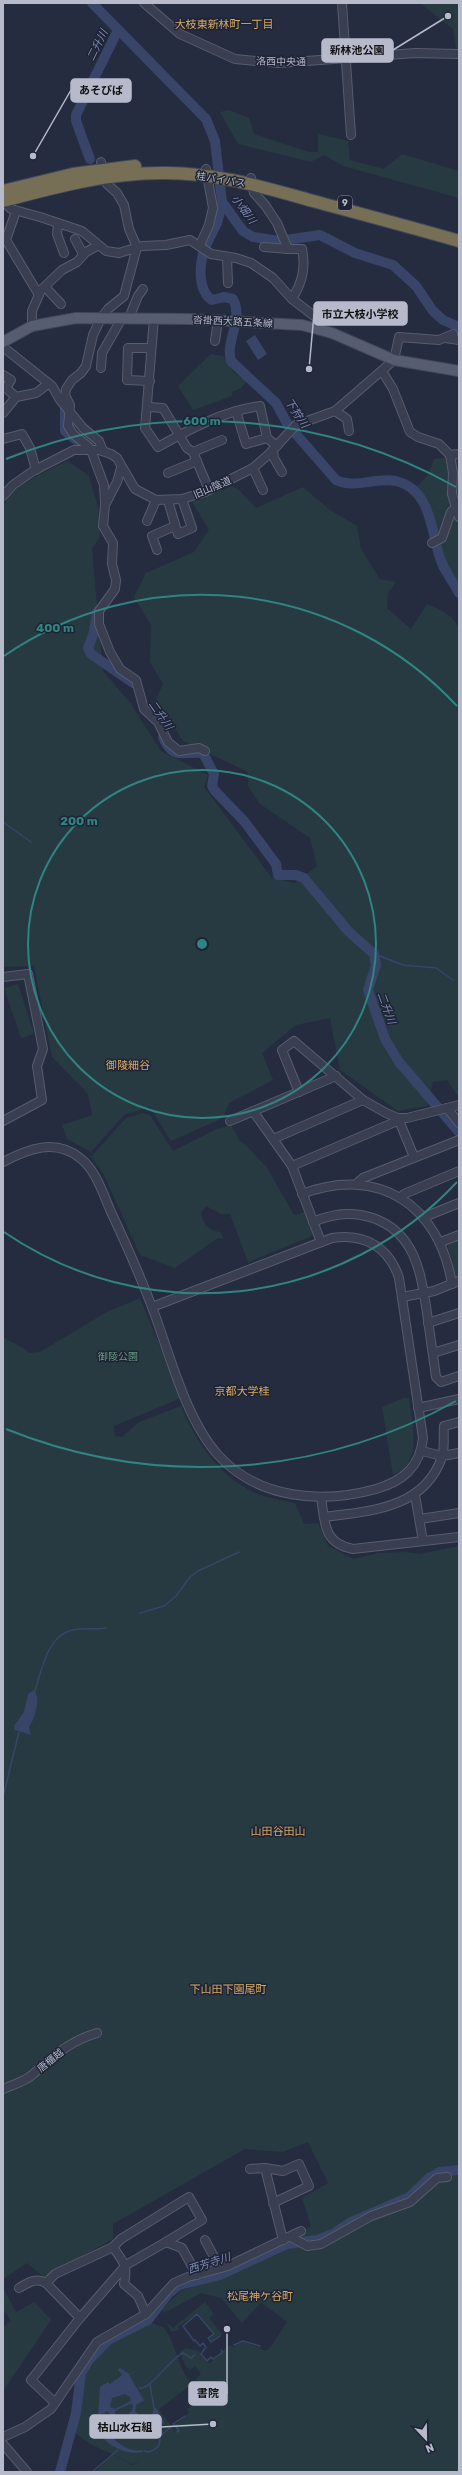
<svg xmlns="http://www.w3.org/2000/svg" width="462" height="2475" viewBox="0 0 462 2475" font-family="Rubik,'Noto Sans JP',sans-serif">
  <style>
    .green { fill: #273a41 }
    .water { fill: #384468; fill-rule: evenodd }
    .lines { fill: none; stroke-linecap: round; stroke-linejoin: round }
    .stream { stroke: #384468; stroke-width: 1.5 }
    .river { stroke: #384468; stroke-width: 10 }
    .minor-casing { stroke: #575c6e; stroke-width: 10 }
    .major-casing { stroke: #434759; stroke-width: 12 }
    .highway-casing { stroke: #44495b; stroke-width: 14 }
    .minor { stroke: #393f50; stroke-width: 8 }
    .major { stroke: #575d70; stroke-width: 10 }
    .highway { stroke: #766f56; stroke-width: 12 }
    .ring { fill: none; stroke: #308481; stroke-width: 2 }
    .labels { text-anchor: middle; stroke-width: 3; stroke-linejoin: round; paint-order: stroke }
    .shield { fill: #1e2335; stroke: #888d9e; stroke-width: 1 }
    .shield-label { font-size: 9px; font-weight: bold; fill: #b6bacb }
    .street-label { font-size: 10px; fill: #b6bacb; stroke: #1e2335 }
    .park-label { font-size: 10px; fill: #6c9c80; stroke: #1e2335 }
    .neighbourhood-label { font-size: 11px; fill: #d7aa64; stroke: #1e2335 }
    .water-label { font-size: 11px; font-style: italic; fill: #7c8ab2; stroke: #1e2335 }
    .centre { fill: #308481; stroke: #1e2335; stroke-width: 2 }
    .ring-label { font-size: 12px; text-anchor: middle; font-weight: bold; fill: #308481; stroke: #1e2335; stroke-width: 3; stroke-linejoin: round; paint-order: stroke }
    .leader { fill: none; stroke: #b6bacb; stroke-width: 1.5 }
    .callout-dot { fill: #b6bacb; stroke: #1e2335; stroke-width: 1.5 }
    .callout { fill: #b6bacb; stroke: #b6bacb; stroke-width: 1.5 }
    .callout-label { font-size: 11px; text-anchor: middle; font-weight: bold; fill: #111 }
  </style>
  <rect width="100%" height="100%" fill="#252c40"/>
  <g class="green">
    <path d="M420 3H459V50H456L453 29Z"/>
    <path d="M229 110 249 118 254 134 309 152H318V134L348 141 350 160 384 169 402 154 459 171V198L343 166 324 155 311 162 238 144 220 112Z"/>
    <path d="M211 354 223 356 234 373 247 381 241 388 232 392V396L193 410 178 386Z"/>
    <path d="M459 456V593L416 487 428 475 434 459Z"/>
    <path d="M68 461 89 476 98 507 100 537 92 549 103 671 131 704 161 751 208 775 204 787 272 878 295 883 317 866 310 838 260 804 248 786V772L183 741 156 699 163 684 150 662 151 625 134 597 146 573 194 552 209 530 192 502 232 486 239 490 256 508 303 487 330 510 357 526 361 549 380 579 396 582 388 593 387 608 411 629 427 604C441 610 454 615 459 630V1098L447 1080 433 1082 427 1106 398 1111 340 1070 330 1018 296 1025 262 1053 273 1080 229 1103 223 1118 171 1141 150 1107 124 1115 91 1152 67 1139 62 1125 92 1115 88 1094 52 1057 34 966 3 967V507C10 486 49 470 68 461Z"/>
    <path d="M18 984 34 1034 21 1038 4 988Z"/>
    <path d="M142 1113 150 1115 173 1151 217 1129 231 1125 240 1141 246 1145 267 1168 294 1215 305 1212 314 1232 310 1237 248 1262 230 1214H221L206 1206 201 1213C204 1225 207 1229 220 1232L224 1239 218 1238 175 1268 140 1255 103 1173 91 1157 126 1118Z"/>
    <path d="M459 1239V1277L458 1278 455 1276 452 1259 447 1246Z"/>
    <path d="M140 1298 181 1398 114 1426 115 1436 122 1437 139 1422 181 1406C196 1442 217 1474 253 1492 265 1498 282 1500 295 1503L304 1524 318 1523 328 1546 354 1559 378 1553 406 1552 420 1554 459 1546V2472H99L97 2470 113 2455 133 2465 142 2458 133 2464 92 2445 75 2433 83 2375 107 2346 151 2322C156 2325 161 2326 164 2328 177 2345 177 2367 192 2384L159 2409 175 2432 176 2424 189 2413 187 2409 207 2394 196 2379 201 2374 195 2366 190 2370 188 2367 186 2368 180 2352 186 2348 199 2351 206 2362 210 2363 229 2345 233 2347 243 2342 259 2347 265 2351 270 2348 287 2322 261 2302 242 2323 221 2298 201 2293 164 2313 162 2309 182 2290 221 2278 269 2254 311 2226 302 2198 328 2183 308 2142 283 2152 245 2149 113 2224V2239L44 2277 27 2263 3 2279V1337C11 1343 22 1345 29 1353L40 1352 107 1312Z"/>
    <path d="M404 1398H409C412 1423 424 1463 393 1475L382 1407Z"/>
    <path d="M3 2287 16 2312 34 2302 51 2320 3 2391V2327L11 2321 3 2309Z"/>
    <path d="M205 2302 214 2314 209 2318 222 2334 212 2342 209 2338 214 2334 198 2313 179 2326 178 2330 171 2332 167 2323 173 2328Z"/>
  </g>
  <g class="water">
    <path d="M255 335 267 354 258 360 246 341Z"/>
    <path d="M34 1690C41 1698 35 1719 29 1727L31 1735 15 1730 14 1726 24 1712 28 1694Z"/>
    <path d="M120 2368 129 2374 139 2369 129 2375 144 2400 136 2405 135 2411 144 2421 150 2422 154 2408H156L164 2422 159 2427 144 2422 139 2430 133 2433 122 2425 114 2434V2439C121 2446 132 2452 142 2450L143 2452C125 2456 103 2444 96 2427L105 2437H111V2416L108 2411 98 2416 100 2387 108 2382 110 2384 122 2375 118 2370ZM125 2394 130 2397 131 2401 115 2409 110 2407 112 2398ZM132 2403 133 2408C130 2415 122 2419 115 2416V2411Z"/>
  </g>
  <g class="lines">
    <g class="stream">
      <path d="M3 822 31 842"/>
      <path d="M372 953 403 965 436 968 453 980"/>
      <path d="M140 1613 164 1606 176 1596 190 1577 198 1571 239 1552"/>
      <path d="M35 1691C41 1672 47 1638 69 1631 81 1627 94 1630 106 1628"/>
      <path d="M3 1797 19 1732"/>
      <path d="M220 2336 211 2342 208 2338 214 2334 197 2314 183 2326 194 2341 195 2340 200 2346 203 2343 206 2347 201 2354 207 2361 211 2357 213 2359 223 2352 221 2350"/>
      <path d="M234 2345 243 2341 260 2346"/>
      <path d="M150 2385 154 2408"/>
      <path d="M139 2388C150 2391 169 2359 183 2353L191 2358 195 2355"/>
      <path d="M173 2424 185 2416"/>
      <path d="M174 2424 179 2431 177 2432"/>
      <path d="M144 2451 149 2452C159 2448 160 2446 160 2436L172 2426"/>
      <path d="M92 2472 118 2450"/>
    </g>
    <g class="river">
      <path d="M92 3 206 119 215 141 222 202 243 231 253 237 279 241 320 235 355 253 393 265 416 286 433 311 443 320 459 327"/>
      <path d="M90 159 76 121V115L118 30"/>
      <path d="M222 202C220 208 220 214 218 220 214 231 207 241 204 251 199 266 198 291 212 300L224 297 233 299C244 320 225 340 231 361L276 403 288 425 336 480C355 489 375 477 396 481 431 489 431 531 440 558 444 571 453 581 459 593"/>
      <path d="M65 400V431L79 442"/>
      <path d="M97 612 94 632 88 648 91 654 133 683"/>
      <path d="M163 737C173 761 183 751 203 753L214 774 212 786 215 791 244 821 276 864 278 875H296L304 878 349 932 374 954 376 965 368 990 385 1039 399 1062 459 1132"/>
      <path d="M60 2472 76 2413 81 2373 89 2360 108 2340 148 2320 169 2293 179 2285 220 2275 287 2244 317 2240 333 2234 351 2222 409 2197 429 2178 440 2172 459 2170"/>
    </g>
    <defs>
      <g id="minor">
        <path d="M144 3 180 34 235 59 279 63 415 53 459 54"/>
        <path d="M342 3 351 135"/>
        <path d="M251 178 254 193 265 205 277 223 288 249H302C306 268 302 283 292 299"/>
        <path d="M3 201 11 209 40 217 82 231 106 251 119 253 142 246 166 245 190 240 211 254 236 258 251 263 273 278 292 299 322 322 319 328"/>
        <path d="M16 211 6 240 39 295"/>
        <path d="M58 224 57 234 64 253"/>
        <path d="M75 239 83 254"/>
        <path d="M200 245 209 225 213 208 206 169"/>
        <path d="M264 247 288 249"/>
        <path d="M227 257 228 283"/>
        <path d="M45 287 61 304"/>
        <path d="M129 318 138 296 143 289"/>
        <path d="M154 318 145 428 158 447C190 429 223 411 260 406L267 438 277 446"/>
        <path d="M32 326V311L41 290 62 270 77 262 86 252 97 246"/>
        <path d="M445 338 459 340"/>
        <path d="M215 341 218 320"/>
        <path d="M3 347 52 386 60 400 83 428 99 441 103 451"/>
        <path d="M101 368 102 353 122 318"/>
        <path d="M382 371 393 389 410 432 418 437 439 444 450 455 459 454"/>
        <path d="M3 375 11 380 6 388 16 397"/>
        <path d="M150 381 127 380 128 348H151"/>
        <path d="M148 407 163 408 187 448 193 452 209 490"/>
        <path d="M236 411 246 444 267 438"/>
        <path d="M335 411 347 419 349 431"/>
        <path d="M3 413 16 397 36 393 48 384"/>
        <path d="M3 439 22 434 30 448 36 470"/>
        <path d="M89 450V447L73 434 68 426 70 405 65 395 66 389 72 380 81 373 86 366 93 335 101 318 108 309 124 296 137 247 129 229 124 205 117 193 107 184 101 162"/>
        <path d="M91 450 104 485 105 502"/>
        <path d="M273 450 274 458 282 472"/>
        <path d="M193 452 222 440"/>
        <path d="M450 455 453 473 452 494 459 517"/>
        <path d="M121 468 117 482 105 505 103 526 113 543 112 564 116 580 115 589 99 611V624L110 652 120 669 136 680 144 709 158 722 168 742 179 751 199 748 205 751"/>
        <path d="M253 468 263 490"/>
        <path d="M168 473 197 461"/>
        <path d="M3 496 13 485 33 471 74 450H99L111 454 117 458 135 489 156 500 182 499 205 492 253 468 269 454 296 425 335 411 394 360 399 337 439 340 453 334"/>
        <path d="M168 501 178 534 192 528 182 499"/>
        <path d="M147 521 156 500"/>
        <path d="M432 543 442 538 451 512 456 507"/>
        <path d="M157 550 152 536 175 526"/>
        <path d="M3 977 28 974 43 1049 37 1066 42 1100 3 1121"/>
        <path d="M299 1092 282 1050 294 1041 363 1100 386 1113 398 1118H407L459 1105"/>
        <path d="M447 1108 459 1123"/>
        <path d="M253 1111 292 1166 321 1242"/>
        <path d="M230 1121 336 1076"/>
        <path d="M273 1139 363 1100"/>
        <path d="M3 1162C28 1149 55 1138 80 1158 96 1170 103 1194 111 1212 127 1246 142 1280 155 1315 171 1359 187 1421 219 1456 259 1499 322 1504 376 1489 403 1481 420 1467 423 1438L399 1278C389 1247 364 1233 332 1238L152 1307"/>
        <path d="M292 1166 395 1122 398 1118 414 1157"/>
        <path d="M357 1183 363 1178 459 1140"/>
        <path d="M302 1194C379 1165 439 1205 452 1284"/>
        <path d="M400 1198 404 1194 459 1171"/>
        <path d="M424 1217 459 1203"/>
        <path d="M313 1222C333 1213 352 1211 373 1218 416 1233 421 1274 427 1313 430 1334 433 1356 436 1377L441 1382 459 1376"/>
        <path d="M441 1242 459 1235"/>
        <path d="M402 1297 434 1291 459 1281"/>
        <path d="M428 1323 459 1313"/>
        <path d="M433 1353 459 1345"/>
        <path d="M418 1408 459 1399"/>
        <path d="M422 1451 442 1456 459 1453"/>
        <path d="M415 1495 423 1541"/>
        <path d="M321 1497C325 1523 323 1543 353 1549L459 1537"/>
        <path d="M324 1517C370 1511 424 1509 442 1457 445 1448 443 1435 444 1426L459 1422"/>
        <path d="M420 1519 459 1513"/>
        <path d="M3 2089C12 2085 24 2082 32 2075 55 2056 67 2042 97 2033"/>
        <path d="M250 2169 265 2168"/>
        <path d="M273 2203 309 2186 299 2164 283 2171 265 2168 283 2240"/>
        <path d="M291 2237 307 2246 321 2244 371 2216 410 2202 437 2178 447 2177"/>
        <path d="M205 2240 220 2268"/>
        <path d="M113 2247 121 2239 189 2197 202 2220 166 2242 182 2248 197 2275"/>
        <path d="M19 2288C28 2283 36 2277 46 2283"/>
        <path d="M146 2314 138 2296 124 2284C128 2265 124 2263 113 2247L55 2274 46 2283 80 2318 126 2265 166 2242"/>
        <path d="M55 2403 31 2380 80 2318"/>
        <path d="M3 2437 25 2427 51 2409 97 2342 146 2314 174 2283 188 2277 228 2266 301 2231"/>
        <path d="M3 2444 27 2472"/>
      </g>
      <path id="major" d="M3 342 32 326 76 318 189 319 302 325 332 333 394 360 459 371"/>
      <g id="highway">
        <path d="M3 191 73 174 135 166"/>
        <path d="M3 201C55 187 107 173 161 173 213 172 263 187 313 201 361 214 410 227 459 241"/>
      </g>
    </defs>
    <use href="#minor" class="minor-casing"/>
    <use href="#major" class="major-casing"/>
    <use href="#highway" class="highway-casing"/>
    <use href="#minor" class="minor"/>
    <use href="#major" class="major"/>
    <use href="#highway" class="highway"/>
  </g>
  <g class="ring">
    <circle cx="202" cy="944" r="174"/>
    <path d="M457 1182A349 349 0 0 1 4 1232M4 656A349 349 0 0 1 457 706"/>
    <path d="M456 1401A523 523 0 0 1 6 1429M6 459A523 523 0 0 1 456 487"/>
  </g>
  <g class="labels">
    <rect class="shield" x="338" y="196" width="14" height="14" rx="3"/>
    <g class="shield-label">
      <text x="345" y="206">9</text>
    </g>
    <g class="street-label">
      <text transform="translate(281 61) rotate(1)" y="4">洛西中央通</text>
      <text transform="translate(221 179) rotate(9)" y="4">桂バイパス</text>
      <text transform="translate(233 321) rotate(3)" y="4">沓掛西大路五条線</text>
      <text transform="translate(212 487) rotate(-23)" y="4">旧山陰道</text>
      <text transform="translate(50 2060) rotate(-39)" y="4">唐櫃越</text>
    </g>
    <g class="park-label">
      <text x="118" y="1360">御陵公園</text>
    </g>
    <g class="neighbourhood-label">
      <text x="224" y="28">大枝東新林町一丁目</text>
      <text x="128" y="1069">御陵細谷</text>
      <text x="242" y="1395">京都大学桂</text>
      <text x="278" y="1835">山田谷田山</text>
      <text x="228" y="1993">下山田下園尾町</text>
      <text x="260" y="2300">松尾神ケ谷町</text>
    </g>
    <g class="water-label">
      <text transform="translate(97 45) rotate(-64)" y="4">二升川</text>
      <text transform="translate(244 209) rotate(53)" y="4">小畑川</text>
      <text transform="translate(297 413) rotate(56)" y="4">下狩川</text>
      <text transform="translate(161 715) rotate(55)" y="4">二升川</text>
      <text transform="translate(387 1008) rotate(70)" y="4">二升川</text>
      <text transform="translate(209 2263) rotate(-18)" y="4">西芳寺川</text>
    </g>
  </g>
  <circle cx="202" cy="944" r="6" class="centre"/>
  <g class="ring-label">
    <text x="202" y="425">600 m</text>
    <text x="55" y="632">400 m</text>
    <text x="79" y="825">200 m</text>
  </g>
  <path class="leader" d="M448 16L393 50M33 156L71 90M309 369L314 314M227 2329L227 2394M213 2424L161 2427"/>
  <g class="callout-dot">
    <circle cx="448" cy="16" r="4"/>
    <circle cx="33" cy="156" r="4"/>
    <circle cx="309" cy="369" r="4"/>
    <circle cx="227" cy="2329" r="4"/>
    <circle cx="213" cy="2424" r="4"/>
  </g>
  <g class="callout">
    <rect x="322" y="39" width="71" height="23" rx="4"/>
    <rect x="71" y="79" width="60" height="23" rx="4"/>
    <rect x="314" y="302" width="93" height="23" rx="4"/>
    <rect x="189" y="2382" width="38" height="23" rx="4"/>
    <rect x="90" y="2415" width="71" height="23" rx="4"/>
  </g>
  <g class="callout-label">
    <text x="357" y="54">新林池公園</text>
    <text x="101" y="94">あそびば</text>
    <text x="360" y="318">市立大枝小学校</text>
    <text x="208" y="2397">書院</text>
    <text x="125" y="2431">枯山水石組</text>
  </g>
  <rect width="462" height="2475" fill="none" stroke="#b6bacb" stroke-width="8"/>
  <g transform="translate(426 2439) rotate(158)" stroke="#1e2335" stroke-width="3" paint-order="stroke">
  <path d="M0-3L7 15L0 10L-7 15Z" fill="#b6bacb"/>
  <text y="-6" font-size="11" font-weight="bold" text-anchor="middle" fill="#b6bacb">N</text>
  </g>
</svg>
